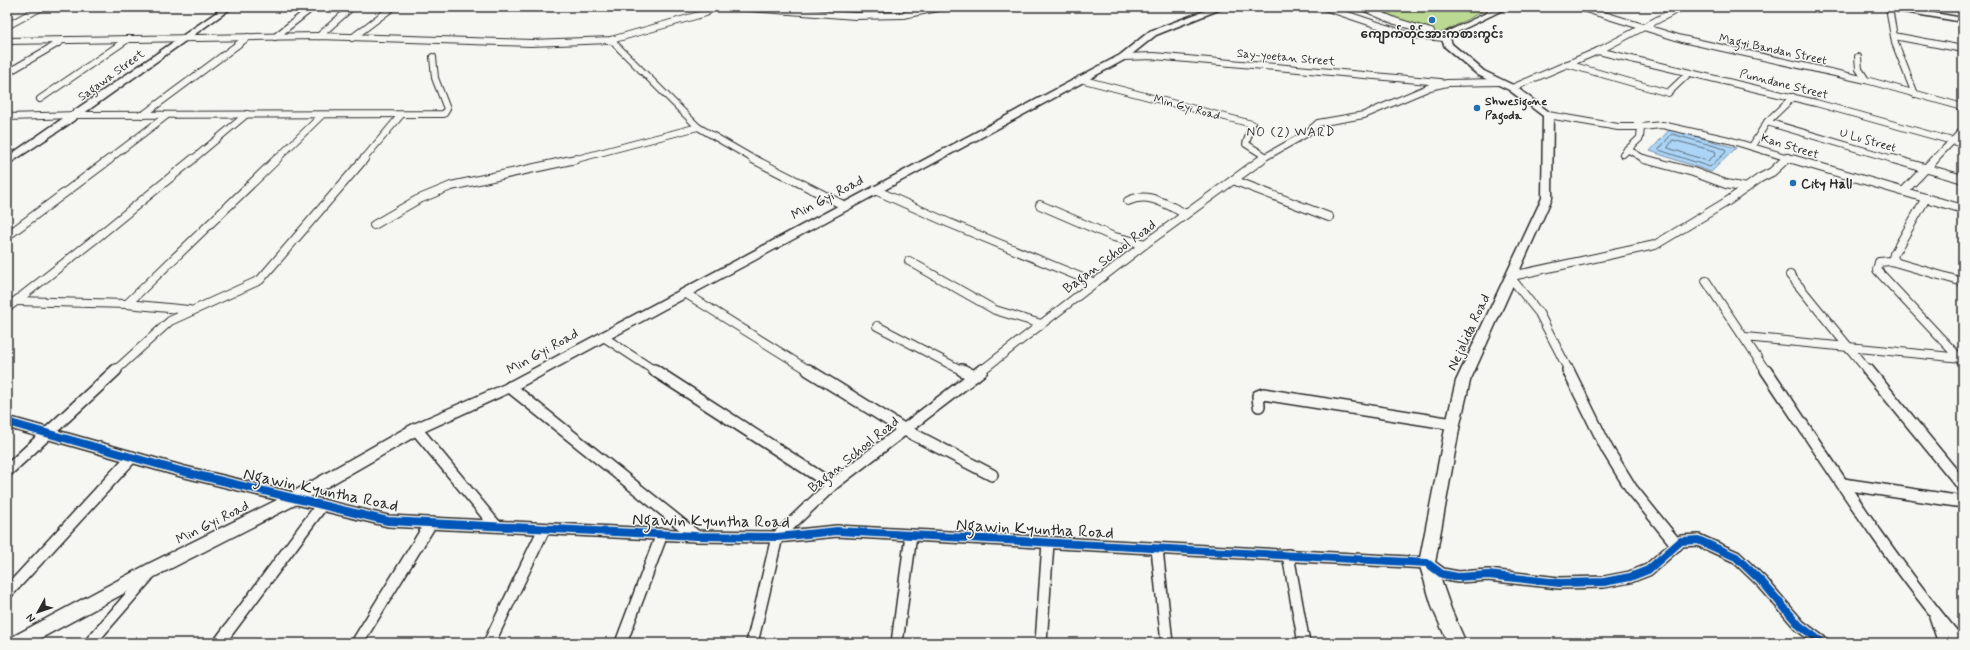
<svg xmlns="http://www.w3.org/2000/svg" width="1970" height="650" viewBox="0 0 1970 650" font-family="Mynerve,'Noto Sans Myanmar',sans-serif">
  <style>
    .green { fill: #bbd992; stroke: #73825e }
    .water { fill: #abd4f6; stroke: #7890a5 }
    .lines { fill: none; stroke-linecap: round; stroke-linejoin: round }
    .shore { stroke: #5e6f7c; stroke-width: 1 }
    .street-far2-casing { stroke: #2b2b2b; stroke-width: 8 }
    .street-far1-casing { stroke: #2b2b2b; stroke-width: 10 }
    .street-casing { stroke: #2b2b2b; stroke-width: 14 }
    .secondary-casing { stroke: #2b2b2b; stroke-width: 3 }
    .street-far2 { stroke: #f6f6f2; stroke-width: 6 }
    .street-far1 { stroke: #f6f6f2; stroke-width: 8 }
    .street { stroke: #f6f6f2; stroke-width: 11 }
    .secondary { fill: #f6f6f2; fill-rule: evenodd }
    .cycleway-casing { stroke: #f6f6f2; stroke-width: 10 }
    .cycleway { stroke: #0057b8; stroke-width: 8 }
    .poi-dot { fill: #1f6fb2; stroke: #f6f6f2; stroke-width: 1.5 }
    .labels { text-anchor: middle; stroke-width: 3; stroke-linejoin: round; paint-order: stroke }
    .far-poi-label { font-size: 12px; font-weight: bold; fill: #2b2b2b; stroke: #f6f6f2 }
    .far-street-label { font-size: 12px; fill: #2b2b2b; stroke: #f6f6f2 }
    .far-quarter-label { font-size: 13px; letter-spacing: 1px; fill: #2b2b2b; stroke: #f6f6f2 }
    .poi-label { font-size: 14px; font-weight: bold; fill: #2b2b2b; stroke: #f6f6f2; text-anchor: start }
    .street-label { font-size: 14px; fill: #2b2b2b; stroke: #f6f6f2 }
    .near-street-label { font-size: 17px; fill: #2b2b2b; stroke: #f6f6f2 }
  </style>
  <rect width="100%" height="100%" fill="#f6f6f2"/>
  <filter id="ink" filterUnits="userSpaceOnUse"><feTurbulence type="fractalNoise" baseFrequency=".025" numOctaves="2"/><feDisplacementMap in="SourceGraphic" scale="8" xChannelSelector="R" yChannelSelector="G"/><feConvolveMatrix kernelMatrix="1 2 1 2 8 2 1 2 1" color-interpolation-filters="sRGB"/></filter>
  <g filter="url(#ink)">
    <path class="green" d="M1367 7H1490L1442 33H1428Z"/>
    <path class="water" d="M1670 129 1736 148 1711 172 1650 151Z"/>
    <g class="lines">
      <g class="shore">
        <path d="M1672 134 1725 149 1726 152 1710 167 1659 150Z"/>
        <path d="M1673 140 1715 151 1716 154 1708 161 1668 148Z"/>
      </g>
      <defs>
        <g id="street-far2">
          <path d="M738 7 855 16 903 15 943 7"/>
          <path d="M1006 7H1015"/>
          <path d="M1324 7 1405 34 1444 38"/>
          <path d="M1362 7 1395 21 1431 32"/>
          <path d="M1579 7 1682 39 1866 80 1963 107"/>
          <path d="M1889 7 1895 43 1915 94"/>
          <path d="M7 26 42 7"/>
          <path d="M319 36 352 7"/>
          <path d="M1894 36 1963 49"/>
          <path d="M275 37 313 7"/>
          <path d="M352 38 393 7"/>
          <path d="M611 40 698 127 755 160"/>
          <path d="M7 41 319 36 531 43 611 40 706 13 713 7"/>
          <path d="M1598 51 1816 103 1963 144"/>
          <path d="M1123 57 1154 56 1440 82"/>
          <path d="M1858 57 1859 69 1866 80"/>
          <path d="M1567 64 1668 93 1689 73"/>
          <path d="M7 73 60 42"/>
          <path d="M1080 79 1252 124 1246 144 1265 156"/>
          <path d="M1512 88 1598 51 1682 7"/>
          <path d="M40 99 128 39"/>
          <path d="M143 115 248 37"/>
          <path d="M1548 115 1618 127H1641"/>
          <path d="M7 117 77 115 444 114 447 109 435 78 433 57"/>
          <path d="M1767 122 1896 160"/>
          <path d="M1752 146 1767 122 1793 97"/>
          <path d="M1627 149 1646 160"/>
          <path d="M1623 154 1640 138 1641 127 1662 125 1729 140 1795 160"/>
          <path d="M108 160 166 116"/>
          <path d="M192 160 247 114"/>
          <path d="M276 160 322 115"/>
          <path d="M363 160 401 115"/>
          <path d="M573 160 698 127"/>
          <path d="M1260 160 1306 134 1318 123 1364 115 1430 87 1447 83 1499 82"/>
          <path d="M1785 160 1788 157"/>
          <path d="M1934 160 1963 130"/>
        </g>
        <g id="street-far1">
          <path d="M753 159 845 206"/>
          <path d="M1644 159 1693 172 1726 184 1746 188"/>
          <path d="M1792 159 1963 209"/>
          <path d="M1893 159 1963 179"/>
          <path d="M1233 180 1329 217"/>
          <path d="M875 190 949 223 1095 283"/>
          <path d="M1904 191 1935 159"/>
          <path d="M1128 201C1149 191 1167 205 1186 214"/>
          <path d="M1040 205 1114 237 1145 244"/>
          <path d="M374 225 417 200 451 186 576 159"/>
          <path d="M7 236 110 159"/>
          <path d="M909 261 995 310 1041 324"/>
          <path d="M1896 262 1893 258 1894 254 1926 198"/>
          <path d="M1790 275 1868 371"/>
          <path d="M1512 276 1655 245 1728 201 1760 178 1772 172 1786 159"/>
          <path d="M1511 278 1539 313 1569 371"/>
          <path d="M1706 281 1766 371"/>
          <path d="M1963 282 1891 261 1879 262 1877 270 1963 362"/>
          <path d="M685 293 810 371"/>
          <path d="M16 301 127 304 189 310"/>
          <path d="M127 304 277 159"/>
          <path d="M7 308 95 239 193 159"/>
          <path d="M877 326 963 371"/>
          <path d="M602 336 655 371"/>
          <path d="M1745 337 1962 358"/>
          <path d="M115 371 170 321 260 280 364 159"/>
          <path d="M981 371 1145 244 1262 159"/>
        </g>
        <g id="street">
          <path d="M654 370 832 485"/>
          <path d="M808 370 905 430 992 475"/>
          <path d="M962 370 974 376"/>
          <path d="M1568 370 1607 449 1631 488 1677 545"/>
          <path d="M1766 370C1828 462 1888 558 1960 643"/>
          <path d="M1868 370 1963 486"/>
          <path d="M510 387 696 536"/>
          <path d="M1259 406 1258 396 1263 394 1453 424"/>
          <path d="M7 422 181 471 388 521 696 536 777 537 837 531 1427 563 1442 574 1458 577 1488 575 1559 583 1604 582 1630 577 1648 570 1681 541 1698 540 1736 557 1763 583 1800 626 1823 643"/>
          <path d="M416 429 496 526"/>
          <path d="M7 471 116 370"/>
          <path d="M1843 484 1963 502"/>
          <path d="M777 537 832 485 982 370"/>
          <path d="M1157 549 1167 643"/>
          <path d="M1288 555 1304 643"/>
          <path d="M7 593 132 457"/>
          <path d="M1935 616 1944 643"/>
          <path d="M90 643 148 576"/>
          <path d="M219 643 322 505"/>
          <path d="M357 643 431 523"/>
          <path d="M489 643 544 529"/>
          <path d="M621 643 662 534"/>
          <path d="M752 643 777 537"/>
          <path d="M897 643 911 535"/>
          <path d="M1041 643 1048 543"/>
        </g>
        <g id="secondary">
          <path d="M224 7H233L66 126 7 165V157Z"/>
          <path d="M1215 7H1226L1156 35 1126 59 515 390 421 433 301 502 160 574 32 643H7L10 638 148 564 289 494 411 425 505 384 1120 55 1150 31Z"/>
          <path d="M1499 7H1509L1449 36 1452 44 1484 71 1515 86 1553 115 1552 198 1470 381 1460 424 1435 563 1451 609 1466 643H1448L1433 609 1419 563 1446 424 1456 381 1542 198 1543 116 1509 90 1478 75 1445 47 1440 35Z"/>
          <path d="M1882 7H1900L1963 18V22L1886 9Z"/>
        </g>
      </defs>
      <use href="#street-far2" class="street-far2-casing"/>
      <use href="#street-far1" class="street-far1-casing"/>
      <use href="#street" class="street-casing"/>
      <use href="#secondary" class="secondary-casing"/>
      <use href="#street-far2" class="street-far2"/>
      <use href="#street-far1" class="street-far1"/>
      <use href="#street" class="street"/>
      <use href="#secondary" class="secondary"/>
      <defs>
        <path id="cycleway" d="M7 422 181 471 388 521 696 536 777 537 837 531 1427 563 1442 574 1458 577 1488 575 1559 583 1604 582 1630 577 1648 570 1681 541 1698 540 1736 557 1763 583 1800 626 1823 643"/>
      </defs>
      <use href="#cycleway" class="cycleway-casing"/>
      <use href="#cycleway" class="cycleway"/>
    </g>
  </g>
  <g class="poi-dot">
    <circle cx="1432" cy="20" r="4"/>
    <circle cx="1477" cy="108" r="4"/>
    <circle cx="1793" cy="183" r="4"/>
  </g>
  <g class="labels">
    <g class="far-poi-label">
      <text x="1432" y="38">ကျောက်တိုင်အားကစားကွင်း</text>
      <text x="1485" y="105" text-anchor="start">Shwesigone<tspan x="1485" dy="14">Pagoda</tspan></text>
    </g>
    <g class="far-street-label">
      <text transform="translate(1773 49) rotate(12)" y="4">Magyi Bandan Street</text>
      <text transform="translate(1286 57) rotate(5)" y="4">Say-yoetan Street</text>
      <text transform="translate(111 75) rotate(-36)" y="4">Sagawa Street</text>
      <text transform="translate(1784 84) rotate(14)" y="4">Punndane Street</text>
      <text transform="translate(1187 107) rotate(15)" y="4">Min Gyi Road</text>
      <text transform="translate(1868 140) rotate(16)" y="4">U Lu Street</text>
      <text transform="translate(1790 146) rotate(17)" y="4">Kan Street</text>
    </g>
    <g class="far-quarter-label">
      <text x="1291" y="136">NO (2) WARD</text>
    </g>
    <g class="poi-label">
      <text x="1801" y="188">City Hall</text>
    </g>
    <g class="street-label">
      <text transform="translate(827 197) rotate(-28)" y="5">Min Gyi Road</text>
      <text transform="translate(1109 256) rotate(-37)" y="5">Bagan School Road</text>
      <text transform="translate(1468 332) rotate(-65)" y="5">Nejalida Road</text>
      <text transform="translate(542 351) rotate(-29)" y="5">Min Gyi Road</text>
      <text transform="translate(853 454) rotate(-39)" y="5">Bagan School Road</text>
      <text transform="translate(212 522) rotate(-27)" y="5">Min Gyi Road</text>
    </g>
    <g class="near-street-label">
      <text transform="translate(321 489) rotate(12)" y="6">Ngawin Kyuntha Road</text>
      <text transform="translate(711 520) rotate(1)" y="6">Ngawin Kyuntha Road</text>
      <text transform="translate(1035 528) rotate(3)" y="6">Ngawin Kyuntha Road</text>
    </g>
  </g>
  <rect width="1970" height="650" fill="none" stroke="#f6f6f2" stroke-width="24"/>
  <rect x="12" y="12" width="1946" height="626" fill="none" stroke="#2b2b2b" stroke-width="1.5" filter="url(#ink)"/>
  <g transform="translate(38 612) rotate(230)" stroke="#f6f6f2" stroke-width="3" paint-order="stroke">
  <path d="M0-3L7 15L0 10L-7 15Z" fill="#2b2b2b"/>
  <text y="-6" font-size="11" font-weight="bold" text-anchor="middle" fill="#2b2b2b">N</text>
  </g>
</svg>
